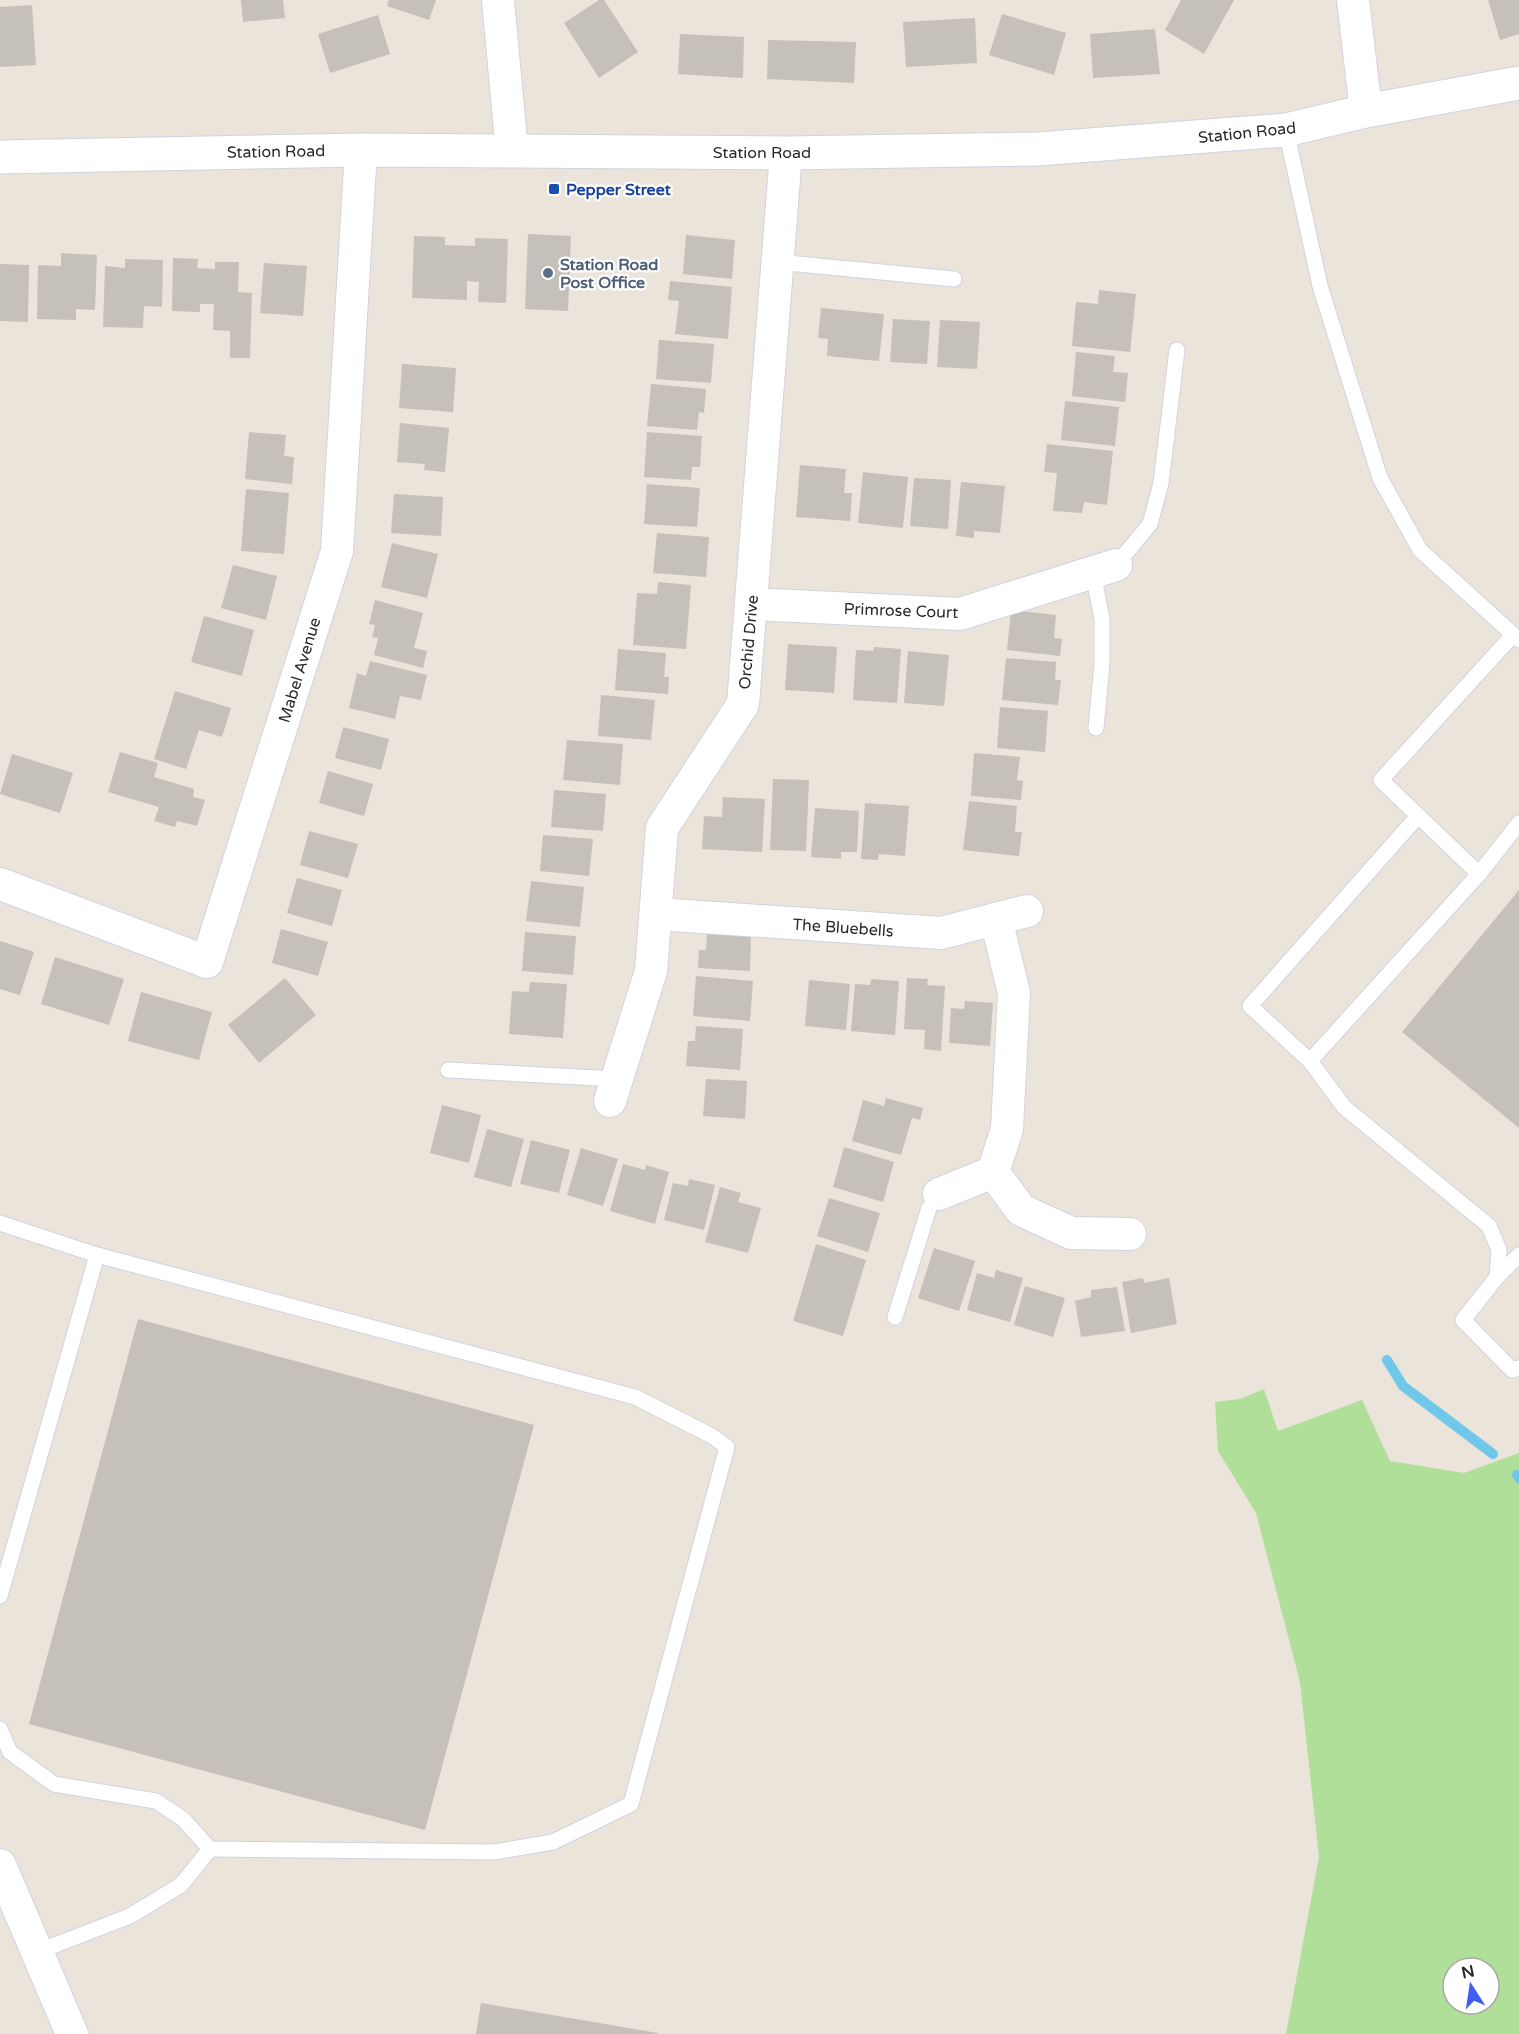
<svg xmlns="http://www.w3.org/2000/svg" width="1519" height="2034" viewBox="0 0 1519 2034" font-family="'Varela Round',sans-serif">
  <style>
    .green { fill: #b0df99; fill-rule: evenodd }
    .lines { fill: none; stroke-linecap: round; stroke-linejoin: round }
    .stream { stroke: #71c7e9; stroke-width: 10 }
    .building { fill: #c5c0ba }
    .service-casing { stroke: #d0d3e1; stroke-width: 17 }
    .minor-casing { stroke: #d0d3e1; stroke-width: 34 }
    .secondary-casing { stroke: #d0d3e1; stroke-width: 35 }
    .service { stroke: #fff; stroke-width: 15 }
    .minor { stroke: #fff; stroke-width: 32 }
    .secondary { stroke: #fff; stroke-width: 33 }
    .transit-dot { fill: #1a4fb4; stroke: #fff; stroke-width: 2 }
    .service-dot { fill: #5c6f8a; stroke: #fff; stroke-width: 2 }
    .labels { text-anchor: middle; stroke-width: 4.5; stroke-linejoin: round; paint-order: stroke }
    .street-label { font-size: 16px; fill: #282828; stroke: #fff }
    .transit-label { font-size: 16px; font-weight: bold; fill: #164399; stroke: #fff; text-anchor: start }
    .service-label { font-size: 16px; font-weight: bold; fill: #4e5e75; stroke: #fff; text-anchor: start }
  </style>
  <rect width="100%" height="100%" fill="#eae4da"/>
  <path class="green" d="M1264 1389 1278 1431 1362 1400 1390 1461 1464 1473 1519 1453V2034H1286L1319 1857 1300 1682 1256 1513 1218 1451 1215 1402 1240 1399ZM1453 1968H1489V2004H1453Z"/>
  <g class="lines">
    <g class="stream">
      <path d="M1387 1360 1403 1386 1493 1454"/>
      <path d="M1517 1475 1519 1478"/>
    </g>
  </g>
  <g class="building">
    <path d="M241 0H283L285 18 243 22Z"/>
    <path d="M389 0H436L429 20 387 6Z"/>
    <path d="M599 0H604L638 52 599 78 564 23Z"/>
    <path d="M1181 0H1234L1204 54 1165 30Z"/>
    <path d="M1488 0H1519V34L1500 40Z"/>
    <path d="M32 5 36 65 0 67V7Z"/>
    <path d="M1002 14 1066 33 1054 75 989 55Z"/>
    <path d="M378 15 390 54 330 73 318 34Z"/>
    <path d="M975 18 977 63 906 67 903 22Z"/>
    <path d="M1155 29 1160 74 1093 78 1090 34Z"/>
    <path d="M680 34 744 37 743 78 678 74Z"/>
    <path d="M768 40 856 42 854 83 767 79Z"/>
    <path d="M528 234 571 236 568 311 525 309Z"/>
    <path d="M686 235 735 240 732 279 683 274Z"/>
    <path d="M414 236 445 237V245L475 246V238L508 239 506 303 478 302 479 282 467 281V300L412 298Z"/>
    <path d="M61 253 97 255 95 310 76 309V320L37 319 38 265 61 266Z"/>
    <path d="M173 258 198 259 197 268 215 269V262H239L238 292 252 293 250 358H230V331L213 330 214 304H200V312L172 311Z"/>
    <path d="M125 259 163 260 162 307 144 306 143 328 103 327 105 266 125 268Z"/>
    <path d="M264 263 307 266 303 316 260 313Z"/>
    <path d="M0 264 29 265 28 322 0 321Z"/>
    <path d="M670 281 732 287 728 339 675 334 679 301 668 300Z"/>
    <path d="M1099 290 1136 294 1130 352 1072 346 1076 302 1098 304Z"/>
    <path d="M821 308 884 314 879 361 827 356 828 339 818 338Z"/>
    <path d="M893 319 930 321 927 364 890 362Z"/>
    <path d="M940 320 980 322 977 369 937 367Z"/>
    <path d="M659 340 714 344 711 383 656 379Z"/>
    <path d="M1076 352 1115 356 1113 372 1128 373 1125 402 1072 396Z"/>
    <path d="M402 364 456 368 453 412 399 408Z"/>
    <path d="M651 384 706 389 704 413 699 412 697 430 647 426Z"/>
    <path d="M1065 401 1119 407 1115 446 1061 440Z"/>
    <path d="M400 423 449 428 445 472 424 470 425 464 397 462Z"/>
    <path d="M249 432 286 435 284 456 294 457 292 484 245 479Z"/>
    <path d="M647 432 702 436 700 467H692L691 480 644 477Z"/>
    <path d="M1047 444 1113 451 1107 505 1084 502 1082 513 1053 511 1057 473 1044 472Z"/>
    <path d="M800 465 846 469 844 493H852L850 521 796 517Z"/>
    <path d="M863 472 908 477 903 528 858 523Z"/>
    <path d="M914 478 951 480 948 529 910 526Z"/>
    <path d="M961 482 1005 486 1000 533 974 531V538L956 536Z"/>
    <path d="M647 484 700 488 697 527 644 524Z"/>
    <path d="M246 489 289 493 284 554 241 551Z"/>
    <path d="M394 494 443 497 441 536 391 533Z"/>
    <path d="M657 533 709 537 706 577 653 573Z"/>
    <path d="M392 543 438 554 427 598 381 587Z"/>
    <path d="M233 565 277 576 266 620 221 608Z"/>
    <path d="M658 582 691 585 686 649 633 645 637 593 657 594Z"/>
    <path d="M375 600 423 613 414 648 427 651 423 668 374 655 378 638 372 637 375 625 369 624Z"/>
    <path d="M1011 610 1056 615 1054 638 1062 639 1060 656 1007 650Z"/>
    <path d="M204 616 254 630 242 676 191 662Z"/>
    <path d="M788 644 837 647 834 693 785 690Z"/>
    <path d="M874 647 901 649 897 703 853 700 856 650 873 651Z"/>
    <path d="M618 649 666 653 664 677H669L668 694 615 690Z"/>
    <path d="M908 651 949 655 944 706 904 703Z"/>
    <path d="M1006 658 1056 662 1055 680H1061L1058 705 1002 700Z"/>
    <path d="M370 661 427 675 421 700 400 696 395 719 349 708 357 673 366 676Z"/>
    <path d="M175 691 231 708 222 737 199 730 186 769 154 759Z"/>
    <path d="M601 695 655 700 651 740 598 736Z"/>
    <path d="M1000 707 1048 711 1045 752 997 748Z"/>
    <path d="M343 727 389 739 381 770 335 758Z"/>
    <path d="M567 740 623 744 620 785 563 780Z"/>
    <path d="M120 752 158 763 154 777 194 789 193 797 205 800 197 826 177 821 175 827 154 821 159 807 108 792Z"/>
    <path d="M974 753 1020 757 1017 780 1023 781 1021 800 971 796Z"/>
    <path d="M12 754 73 773 60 813 0 794Z"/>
    <path d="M328 771 373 784 364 816 319 803Z"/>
    <path d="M773 779 809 780 806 851 770 850Z"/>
    <path d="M554 790 606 794 603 831 551 827Z"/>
    <path d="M723 797 765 799 762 852 702 849 704 816 722 817Z"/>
    <path d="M969 801 1017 806 1015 832H1022L1019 856 963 850Z"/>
    <path d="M865 803 909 806 905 856 879 854 878 860 861 859Z"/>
    <path d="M815 808 859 811 857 852H841V859L811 857Z"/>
    <path d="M309 831 358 844 348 878 300 865Z"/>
    <path d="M543 835 593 839 589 876 540 871Z"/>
    <path d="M297 878 342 890 332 926 287 913Z"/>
    <path d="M531 881 584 887 580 927 526 921Z"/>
    <path d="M1519 890V1128L1402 1032Z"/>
    <path d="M281 929 328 942 318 976 272 963Z"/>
    <path d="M707 930 751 933 750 971 698 968 699 950H706Z"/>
    <path d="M525 932 576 936 573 975 522 971Z"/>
    <path d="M0 941 34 952 20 995 0 989Z"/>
    <path d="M55 957 124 979 109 1025 41 1004Z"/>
    <path d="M696 976 753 981 750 1021 693 1016Z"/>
    <path d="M285 978 316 1015 259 1063 228 1025Z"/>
    <path d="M907 978 928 979 927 985 945 986 941 1051 924 1049 925 1030 904 1029Z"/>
    <path d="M871 979 899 981 895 1035 851 1031 855 984 870 985Z"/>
    <path d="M809 980 850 984 846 1030 805 1026Z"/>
    <path d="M530 982 567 984 563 1038 509 1034 512 991 529 992Z"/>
    <path d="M141 992 212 1012 199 1060 128 1041Z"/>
    <path d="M965 1001 993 1003 990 1046 949 1043 951 1008 964 1009Z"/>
    <path d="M696 1026 743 1029 740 1070 686 1066 688 1041H695Z"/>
    <path d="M706 1079 747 1081 745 1119 703 1116Z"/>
    <path d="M886 1098 923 1108 920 1120 912 1118 901 1155 852 1141 863 1100 884 1106Z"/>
    <path d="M442 1105 481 1115 469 1163 430 1153Z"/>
    <path d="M487 1129 524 1139 511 1187 474 1177Z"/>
    <path d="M531 1140 570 1150 559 1193 520 1184Z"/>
    <path d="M844 1147 894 1162 883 1202 833 1187Z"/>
    <path d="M581 1148 618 1159 603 1206 567 1195Z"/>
    <path d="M623 1164 645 1170 646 1165 669 1172 655 1224 610 1211Z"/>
    <path d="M689 1179 715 1185 704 1230 664 1220 673 1183 688 1186Z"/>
    <path d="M720 1187 741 1193 738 1202 761 1208 748 1253 705 1242Z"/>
    <path d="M829 1198 880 1213 868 1252 817 1236Z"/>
    <path d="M816 1244 866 1260 843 1336 793 1321Z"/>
    <path d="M934 1248 975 1261 959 1311 918 1298Z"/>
    <path d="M996 1270 1023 1278 1010 1322 967 1310 977 1273 994 1278Z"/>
    <path d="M1143 1278 1144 1283 1169 1278 1177 1324 1131 1333 1122 1282Z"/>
    <path d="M1025 1286 1065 1298 1053 1337 1014 1325Z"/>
    <path d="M1117 1287 1125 1331 1081 1337 1075 1301 1091 1297V1290Z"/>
    <path d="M138 1319 534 1425 425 1830 29 1724Z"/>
    <path d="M481 2003 658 2033V2034H476Z"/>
  </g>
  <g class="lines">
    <defs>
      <g id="service">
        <path d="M1286 130 1320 286 1380 478 1420 550 1519 640"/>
        <path d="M777 262 954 279"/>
        <path d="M1116 565 1150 524 1161 483 1177 350"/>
        <path d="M1093 573 1102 619V664L1096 728"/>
        <path d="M1513 635 1381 780 1479 874 1519 823"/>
        <path d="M1418 816 1250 1006 1310 1061 1344 1107 1489 1226 1499 1250 1497 1277"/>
        <path d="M1310 1061 1479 874"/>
        <path d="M448 1070 617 1079"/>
        <path d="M0 1223 97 1255 635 1397 712 1436 727 1447 631 1804 553 1842 494 1852 210 1849 183 1819 156 1801 54 1784 10 1752 0 1729"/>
        <path d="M1519 1255 1497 1277 1463 1320 1512 1370 1519 1368"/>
        <path d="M895 1317 929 1208 939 1194"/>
        <path d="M0 1596 97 1255"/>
        <path d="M37 1952 130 1916 181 1885 210 1849"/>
      </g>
      <g id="minor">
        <path d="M498 0 512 151"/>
        <path d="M1353 0 1366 111"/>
        <path d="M751 604 960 614 1116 565"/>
        <path d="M0 884 207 962 337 551 361 150"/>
        <path d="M656 914 941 933 1027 911"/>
        <path d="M996 919 1014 993 1007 1129 993 1172 1021 1210 1071 1233 1130 1234"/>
        <path d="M610 1101 651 971 662 828 743 704 786 153"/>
        <path d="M939 1194 993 1172"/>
        <path d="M0 1865 72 2034"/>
      </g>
      <path id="secondary" d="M0 157 361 150 786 153 1038 149 1286 130 1366 111 1519 83"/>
    </defs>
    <use href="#service" class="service-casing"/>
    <use href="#minor" class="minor-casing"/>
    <use href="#secondary" class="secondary-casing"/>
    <use href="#service" class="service"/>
    <use href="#minor" class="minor"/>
    <use href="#secondary" class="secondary"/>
  </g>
  <rect class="transit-dot" x="548" y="183" width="12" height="12" rx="3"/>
  <circle class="service-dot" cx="548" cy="273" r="6"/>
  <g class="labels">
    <g class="street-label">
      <text transform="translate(1247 132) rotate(-6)" y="6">Station Road</text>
      <text transform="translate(276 151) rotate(-1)" y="6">Station Road</text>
      <text x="762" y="158">Station Road</text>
      <text transform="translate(901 610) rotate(2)" y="6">Primrose Court</text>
      <text transform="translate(748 642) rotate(-85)" y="6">Orchid Drive</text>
      <text transform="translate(299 670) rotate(-73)" y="6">Mabel Avenue</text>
      <text transform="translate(843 927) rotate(4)" y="6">The Bluebells</text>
    </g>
    <g class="transit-label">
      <text x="566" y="195">Pepper Street</text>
    </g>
    <g class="service-label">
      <text x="560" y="270">Station Road<tspan x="560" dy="18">Post Office</tspan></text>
    </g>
  </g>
  <g transform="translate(1471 1986) rotate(348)"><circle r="28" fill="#ffffff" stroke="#a9a9a9" stroke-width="1.5"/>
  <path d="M0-4.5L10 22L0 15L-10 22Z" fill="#405ff2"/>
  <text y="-9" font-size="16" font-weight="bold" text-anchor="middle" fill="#282828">N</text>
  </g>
</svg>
